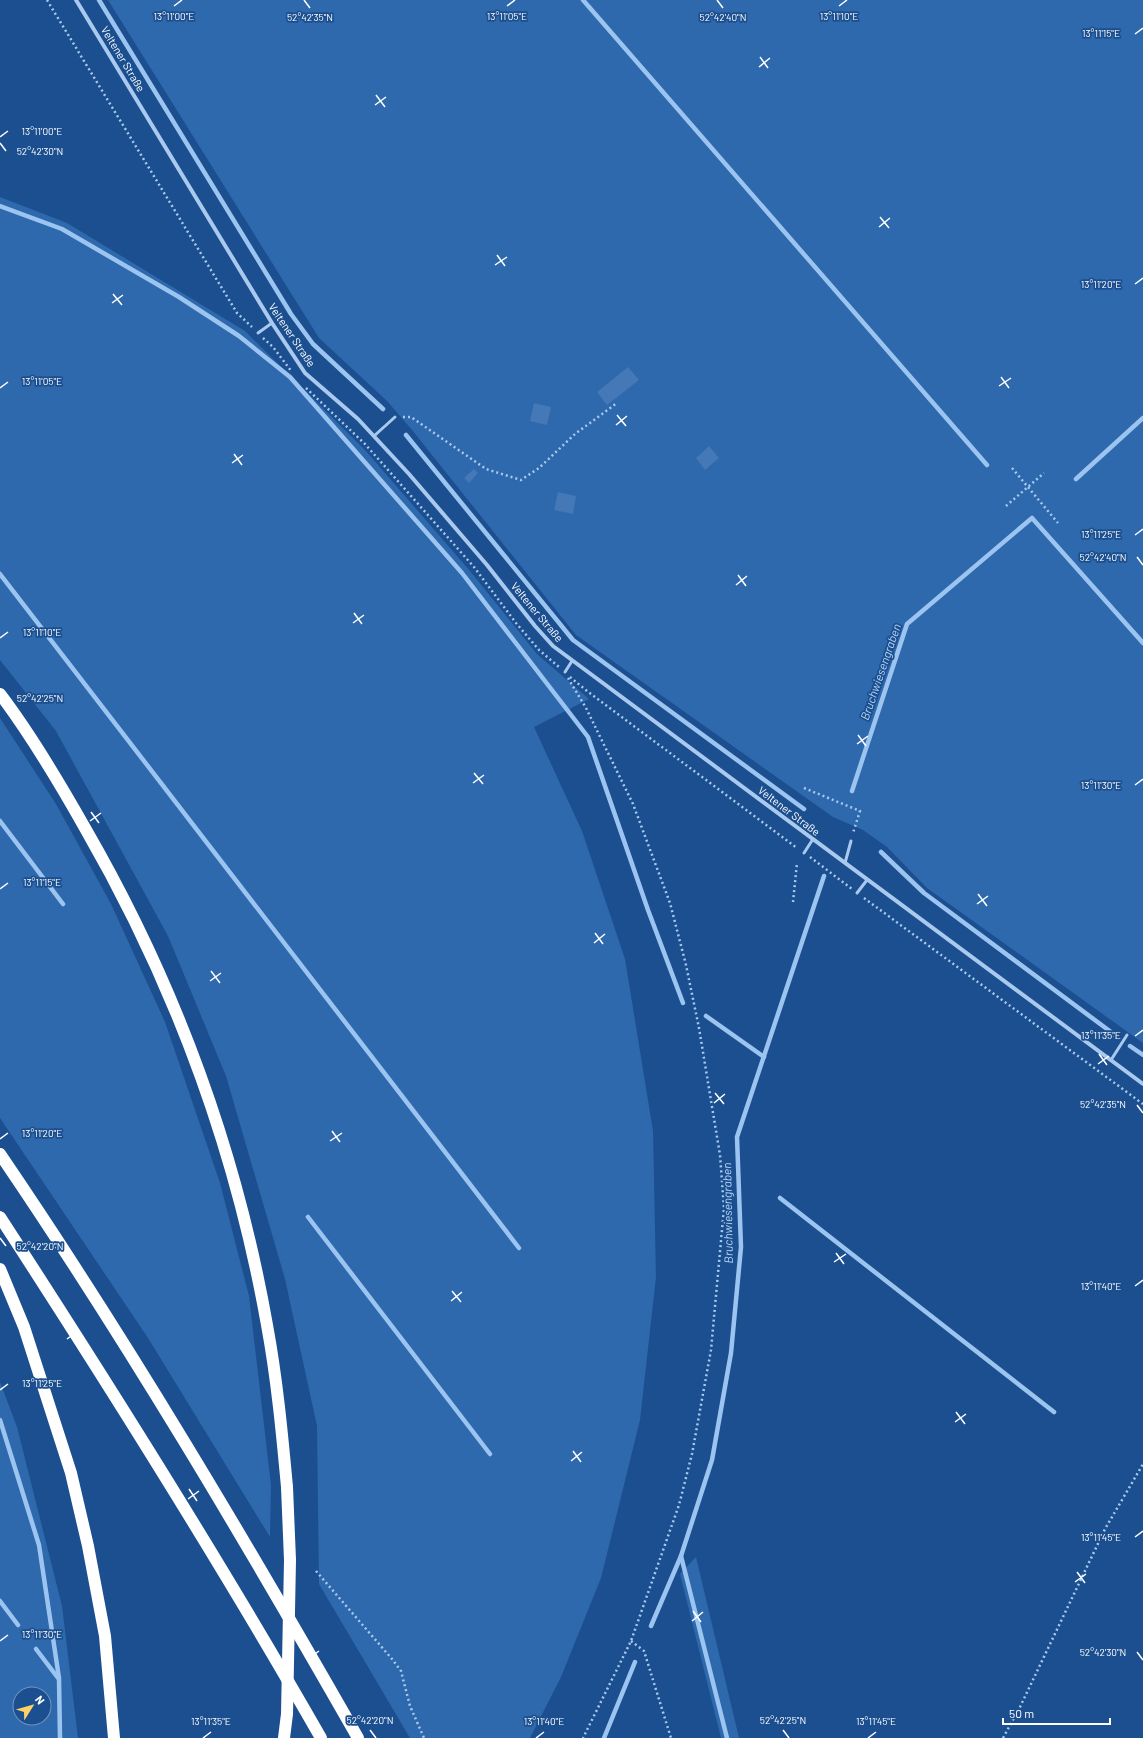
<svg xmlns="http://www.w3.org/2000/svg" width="1143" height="1738" viewBox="0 0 1143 1738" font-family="Barlow,sans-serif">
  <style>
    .green { fill: #2e69ad; fill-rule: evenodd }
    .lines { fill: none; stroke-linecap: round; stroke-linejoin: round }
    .stream { stroke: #9cc4f0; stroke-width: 4.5 }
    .building { fill: #4478b7 }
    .path { stroke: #a9c9ee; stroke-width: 2.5; stroke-dasharray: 2 3; stroke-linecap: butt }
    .service { stroke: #a9c9ee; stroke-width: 3 }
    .minor { stroke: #a9c9ee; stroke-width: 4 }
    .motorway { stroke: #fff; stroke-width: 12 }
    .motorway-bridge { stroke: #fff; stroke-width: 12 }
    .ticks { fill: none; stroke: #fff; stroke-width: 1.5 }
    .labels { text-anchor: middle; stroke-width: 3.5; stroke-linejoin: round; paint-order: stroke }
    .street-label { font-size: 11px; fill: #fff; stroke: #1b4f8f }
    .water-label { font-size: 12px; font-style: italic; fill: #b5d3f5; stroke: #1b4f8f }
    .ticks-label { font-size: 10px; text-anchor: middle; fill: #fff; stroke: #1b4f8f; stroke-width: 3.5; stroke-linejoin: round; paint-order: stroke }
  </style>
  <rect width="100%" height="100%" fill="#1b4f8f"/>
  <g class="green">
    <path d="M108 0H1143V1043L927 888 887 847 863 830 833 817 576 635 412 430 387 401 319 338Z"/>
    <path d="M0 197 67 223 245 331 365 450 470 571 537 654 589 699 534 727 582 831 625 959 653 1131 656 1277 640 1420 601 1578 561 1677 530 1738H410L319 1584 317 1426 285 1279 226 1076 168 936 56 731 0 660Z"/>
    <path d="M0 718 56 804 111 904 165 1022 220 1183 249 1296 271 1485 270 1537 148 1338 0 1118Z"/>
    <path d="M0 1382 17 1427 62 1606 78 1738H0ZM20 1694H44V1718H20Z"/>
    <path d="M696 1557 739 1738H721L680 1574Z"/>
  </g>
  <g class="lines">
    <g class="stream">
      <path d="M99 0 291 314 313 344 383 409"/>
      <path d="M583 0 987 465"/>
      <path d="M0 206 62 229 179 297 239 336 290 377 462 573 588 737 648 910 683 1003"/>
      <path d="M406 435 573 640 804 809"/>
      <path d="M1076 479 1143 418"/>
      <path d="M0 574 519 1248"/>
      <path d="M852 791 907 624 1032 518 1143 643"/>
      <path d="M0 821 63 904"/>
      <path d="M881 852 924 893 1115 1035"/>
      <path d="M706 1016 764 1057"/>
      <path d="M1130 1046 1143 1055"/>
      <path d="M780 1198 1054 1412"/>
      <path d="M308 1217 490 1454"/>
      <path d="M0 1420 39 1545 59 1678 60 1738"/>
      <path d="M681 1556 727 1738"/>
      <path d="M0 1601 18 1625"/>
      <path d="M651 1626 681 1556 712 1460 731 1353 741 1247 737 1137 824 876"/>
      <path d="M36 1649 58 1678"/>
      <path d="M604 1738 635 1662"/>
    </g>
  </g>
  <g class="building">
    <path d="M628 367 639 380 607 405 597 392Z"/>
    <path d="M534 403 551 407 547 425 530 421Z"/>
    <path d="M709 446 719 458 705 470 696 458Z"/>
    <path d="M474 469 478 473 469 483 464 478Z"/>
    <path d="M558 492 576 496 573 514 554 510Z"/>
  </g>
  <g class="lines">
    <g class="path">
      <path d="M47 0 237 313 252 327"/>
      <path d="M263 338 273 347 292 372"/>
      <path d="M306 388 365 444 474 567 516 623 539 650 559 667"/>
      <path d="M403 417H411L486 469 521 480 539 468 575 434 617 403"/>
      <path d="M1012 468 1058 523"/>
      <path d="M1006 506 1044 473"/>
      <path d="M570 677 587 691 797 848"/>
      <path d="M568 678 586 708 633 804 670 903 686 965 699 1028 720 1155 724 1208 711 1350 692 1454 679 1505 631 1641 583 1738"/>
      <path d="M804 788 860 811 853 833"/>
      <path d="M810 857 852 889"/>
      <path d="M864 898 1143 1104"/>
      <path d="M793 902 797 863"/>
      <path d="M316 1571 392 1659 401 1671 410 1706 424 1738"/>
      <path d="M631 1641 644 1651 671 1738"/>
      <path d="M1003 1738 1020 1707 1105 1529 1143 1464"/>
    </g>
    <g class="service">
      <path d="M258 333 272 323"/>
      <path d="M374 436 395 417"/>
      <path d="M565 672 572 661"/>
      <path d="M804 853 813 839"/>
      <path d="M845 863 851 841"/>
      <path d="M857 893 867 880"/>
      <path d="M1111 1060 1127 1035"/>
    </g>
    <path class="minor" d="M76 0 272 323 305 373 358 419 409 474 487 565 535 626 553 646 1143 1084"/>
    <g class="motorway">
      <path d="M0 694C32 736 59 782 85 828 174 982 236 1150 267 1325 277 1379 282 1433 287 1487"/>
      <path d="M0 1154C128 1342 245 1540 358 1738"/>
      <path d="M0 1217C111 1388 220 1561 321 1738"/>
      <path d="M0 1269 24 1327 71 1473 88 1546 105 1636 114 1738"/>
    </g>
    <path class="motorway-bridge" d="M284 1738 287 1714 290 1560 287 1487"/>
  </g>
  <path class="ticks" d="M304 0 310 8M717 0 723 8M174 6 182 0M507 6 515 0M839 6 847 0M1135 34 1143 28M760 57 768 68M759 67 770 58M376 95 385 107M375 105 386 97M0 137 8 131M0 143 6 151M880 217 889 228M879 227 890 218M497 255 505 266M495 265 507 257M1135 284 1143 278M113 294 122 305M112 303 123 295M1001 377 1009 388M999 386 1011 378M0 388 8 382M617 415 626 426M616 425 627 416M234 454 242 465M232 463 243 455M1135 535 1143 529M1137 557 1143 565M738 575 746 586M736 585 747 576M354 613 362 624M353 623 364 615M0 638 8 632M0 691 6 699M858 735 866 746M857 744 868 736M474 773 483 784M473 783 484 775M1135 785 1143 779M91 812 99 823M90 821 101 813M0 889 8 883M978 894 987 906M977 904 988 896M595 933 603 944M594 943 605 934M211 971 220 983M210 981 221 973M1135 1036 1143 1030M1099 1054 1107 1065M1098 1064 1109 1056M715 1093 724 1104M714 1103 725 1094M1137 1105 1143 1113M332 1131 340 1142M0 1139 8 1133M330 1141 342 1133M0 1238 6 1246M836 1253 844 1264M834 1262 846 1254M1135 1286 1143 1280M452 1291 461 1302M451 1301 462 1292M69 1330 77 1341M67 1339 78 1331M0 1390 8 1384M956 1412 965 1424M955 1422 966 1414M573 1451 581 1462M571 1461 582 1452M189 1489 197 1501M188 1499 199 1491M1135 1537 1143 1531M1077 1572 1085 1583M1075 1582 1086 1574M693 1611 701 1622M692 1621 703 1612M0 1641 8 1635M310 1649 318 1660M1137 1652 1143 1660M308 1659 319 1651M370 1730 376 1738M783 1730 789 1738M203 1738 211 1732M536 1738 544 1732M868 1738 876 1732"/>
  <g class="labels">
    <g class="street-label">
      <text transform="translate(123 59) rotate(59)" y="4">Veltener Straße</text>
      <text transform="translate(292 335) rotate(56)" y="4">Veltener Straße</text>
      <text transform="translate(537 612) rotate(50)" y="4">Veltener Straße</text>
      <text transform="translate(789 811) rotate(37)" y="4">Veltener Straße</text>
    </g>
    <g class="water-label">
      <text transform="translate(881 672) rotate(-71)" y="4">Bruchwiesengraben</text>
      <text transform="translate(728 1213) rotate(-91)" y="4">Bruchwiesengraben</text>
    </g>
  </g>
  <g class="ticks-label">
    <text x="507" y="20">13°11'05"E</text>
    <text x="839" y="20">13°11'10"E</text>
    <text x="174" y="20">13°11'00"E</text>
    <text x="310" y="21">52°42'35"N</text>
    <text x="723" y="21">52°42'40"N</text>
    <text x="1101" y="37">13°11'15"E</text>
    <text x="42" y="135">13°11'00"E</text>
    <text x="40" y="155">52°42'30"N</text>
    <text x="1101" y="288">13°11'20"E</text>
    <text x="42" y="385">13°11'05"E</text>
    <text x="1101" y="538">13°11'25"E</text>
    <text x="1103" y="561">52°42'40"N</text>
    <text x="42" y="636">13°11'10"E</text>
    <text x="40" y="702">52°42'25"N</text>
    <text x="1101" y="789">13°11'30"E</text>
    <text x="42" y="886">13°11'15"E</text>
    <text x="1101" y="1039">13°11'35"E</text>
    <text x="1103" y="1108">52°42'35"N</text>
    <text x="42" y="1137">13°11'20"E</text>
    <text x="40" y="1250">52°42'20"N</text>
    <text x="1101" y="1290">13°11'40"E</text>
    <text x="42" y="1387">13°11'25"E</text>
    <text x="1101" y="1541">13°11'45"E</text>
    <text x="42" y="1638">13°11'30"E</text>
    <text x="1103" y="1656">52°42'30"N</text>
    <text x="370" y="1724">52°42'20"N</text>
    <text x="783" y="1724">52°42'25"N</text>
    <text x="211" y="1725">13°11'35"E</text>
    <text x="544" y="1725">13°11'40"E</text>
    <text x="876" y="1725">13°11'45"E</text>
  </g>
  <g transform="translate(32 1706) rotate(53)"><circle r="19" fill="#1b4f8f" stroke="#7695bc"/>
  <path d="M0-3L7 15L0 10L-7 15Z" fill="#ffd166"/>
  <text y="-6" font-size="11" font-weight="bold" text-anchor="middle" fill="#ffffff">N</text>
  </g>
  <path d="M1003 1718v6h107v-6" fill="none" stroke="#ffffff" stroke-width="2"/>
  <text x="1009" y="1718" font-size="12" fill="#ffffff" stroke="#1b4f8f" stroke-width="3" paint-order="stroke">50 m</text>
</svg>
